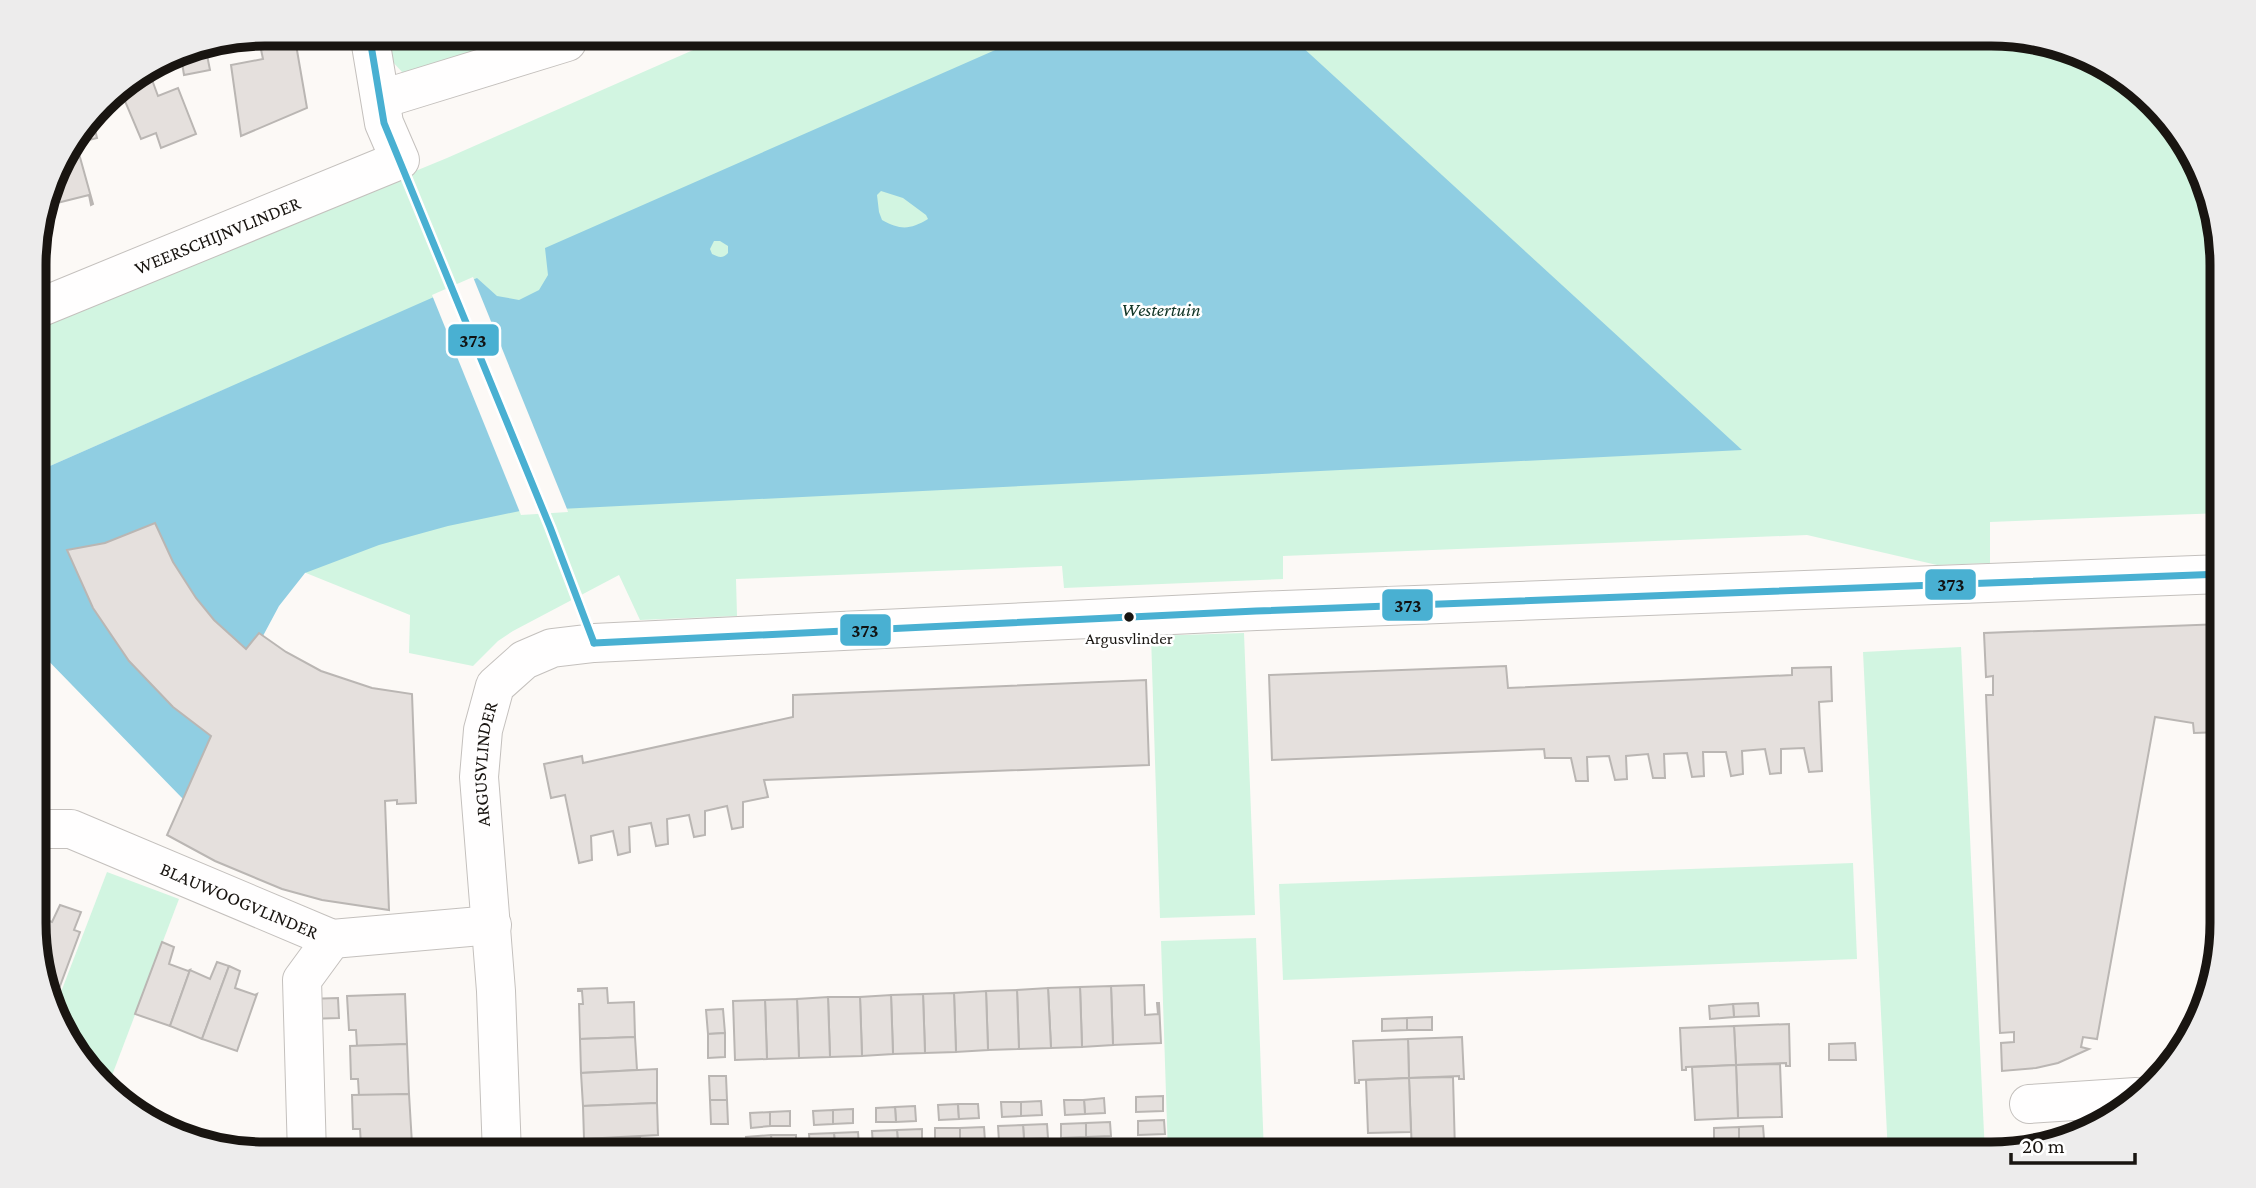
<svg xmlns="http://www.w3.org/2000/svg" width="2256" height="1188" viewBox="0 0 2256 1188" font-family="'Crimson Pro',serif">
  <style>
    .green { fill: #d2f5e1 }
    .water { fill: #90cee2; fill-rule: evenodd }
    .pier { fill: #fcf9f6 }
    .building { fill: #e5e0dd; stroke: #bab6b3; stroke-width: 2 }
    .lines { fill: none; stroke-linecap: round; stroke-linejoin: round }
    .street-casing { stroke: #c4c0bd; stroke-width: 40 }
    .street { stroke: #fffefe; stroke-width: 38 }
    .bus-1-casing { stroke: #fff; stroke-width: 12 }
    .bus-1 { stroke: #49b0d2; stroke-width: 7 }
    .bus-dot { fill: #191511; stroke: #fff; stroke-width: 2.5 }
    .labels { text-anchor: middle; stroke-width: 5; stroke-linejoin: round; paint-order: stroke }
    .bus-label { font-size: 17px; fill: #191511; stroke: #fff }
    .street-label { font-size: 19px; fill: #191511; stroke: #fff }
    .park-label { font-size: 19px; font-style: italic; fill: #103425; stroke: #fff }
    .rim { fill: none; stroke: #191511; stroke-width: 9 }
    .line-badge { stroke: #fff; stroke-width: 2.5 }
    .pale-badge-label { font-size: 19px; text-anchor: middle; font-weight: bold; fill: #111 }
  </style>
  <rect width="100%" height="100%" fill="#fcf9f6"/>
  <g class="green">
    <path d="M384 33H510C477 51 440 70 403 73L391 60Z"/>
    <path d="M732 33H1991L2094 57 2183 136 2221 235 2222 513 1990 522V563L1937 565 1807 535 1283 556V579L1064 588 1062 566 736 579 737 616 640 620 619 575 513 631 498 641 473 666 409 653 410 615 306 573 230 387 34 473V328L447 158Z"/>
    <path d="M1244 633 1255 915 1160 918 1151 636Z"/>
    <path d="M1961 647 1985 1154H1888L1863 652Z"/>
    <path d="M1853 863 1857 959 1283 980 1279 884Z"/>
    <path d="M107 872 179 899 108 1086 81 1064 56 1005Z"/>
    <path d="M1256 938 1264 1154 1168 1155 1161 941Z"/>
  </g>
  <path class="water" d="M1034 33H1287L1742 450 520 511 448 526 379 545 305 573 279 606 264 634 211 736 183 799 35 647 34 473 477 278 497 296 519 300 539 290 548 275 545 248ZM881 191 903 198 926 215 928 219C910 230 900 230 882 220L879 212 877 195ZM714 241H720L728 246V253C723 259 718 257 712 254L710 249Z"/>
  <path class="pier" d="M473 277 567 509 568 512 521 515 432 295Z"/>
  <g class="building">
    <path d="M265 33H294L307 108 241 136 231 65 263 59 258 35Z"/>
    <path d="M205 45 210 70 184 75 180 50Z"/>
    <path d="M148 69 158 96 178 88 196 134 161 148 156 133 141 139 119 87Z"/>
    <path d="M92 117 97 138 76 143 93 204 91 205 89 195 53 204 50 191 57 162Z"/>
    <path d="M155 523 173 562 196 598 214 620 246 649 259 633 286 652 321 671 372 688 412 694 416 803 397 804V800L385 801 389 910 322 900 282 889 215 861 167 835 211 736 173 707 129 661 93 608 67 550 105 543Z"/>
    <path d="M2222 624V732L2194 733 2193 723 2155 717 2097 1039 2083 1037 2081 1047 2089 1049 2058 1063 2036 1068 2002 1071 2001 1043 2014 1042V1032L2000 1033 1986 695H1993V676L1986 677 1984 633Z"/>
    <path d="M1506 666 1508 688 1792 675V668L1831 667 1832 701 1819 702 1822 771 1809 772 1804 748 1781 749V773L1770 774 1765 749 1742 751 1743 774 1731 776 1726 752H1703L1704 776 1692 777 1687 753 1664 754 1665 778H1653L1648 754 1626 756 1627 779 1615 780 1609 756 1587 757 1588 781H1576L1571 758H1545L1544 749 1272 760 1269 675Z"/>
    <path d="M1146 680 1149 765 764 780 768 797 743 802V827L732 829 727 806 705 811V835L694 837 689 815 667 819 668 844 656 846 651 823 629 827 630 852 618 855 613 831 591 836 592 860 579 863 565 795 551 798 544 764 582 756 583 763 793 717V695Z"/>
    <path d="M60 905 81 912 74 930 80 932 60 986 47 982 36 956 38 951 35 950V916L52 922Z"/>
    <path d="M162 942 174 947 169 964 188 971 190 970 170 1026 135 1014Z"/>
    <path d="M217 962 229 966 202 1039 170 1026 190 970 210 979Z"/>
    <path d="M229 966 240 971 235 988 255 995 257 994 237 1051 202 1039Z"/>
    <path d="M1144 985 1145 1015 1158 1014 1157 1003H1159L1161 1043 1113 1045 1111 986Z"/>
    <path d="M1111 986 1113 1045 1082 1047 1080 987Z"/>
    <path d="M1080 987 1082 1047 1051 1048 1048 988Z"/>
    <path d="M607 988 608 1003 634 1002 635 1037 580 1039 579 1004H583L582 991H578V989Z"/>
    <path d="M1048 988 1051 1048 1019 1049 1017 990Z"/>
    <path d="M1017 990 1019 1049 988 1050 986 991Z"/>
    <path d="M986 991 988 1050 956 1052 954 993Z"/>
    <path d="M954 993 956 1052 925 1053 923 994Z"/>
    <path d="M405 994 407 1044 357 1046 356 1030H349L347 996Z"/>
    <path d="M923 994 925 1053 893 1054 891 995Z"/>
    <path d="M891 995 893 1054 862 1056 860 997Z"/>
    <path d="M828 997H860L862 1056 830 1057Z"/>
    <path d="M828 997 830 1057 799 1058 797 999Z"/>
    <path d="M338 998 339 1018 307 1019 306 999Z"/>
    <path d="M797 999 799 1058 767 1059 765 1000Z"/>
    <path d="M765 1000 767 1059 735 1060 733 1001Z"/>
    <path d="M1758 1003 1759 1016 1734 1017 1733 1004Z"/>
    <path d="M1733 1004 1734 1017 1710 1019 1709 1006Z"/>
    <path d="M723 1009 725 1033 708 1034 706 1010Z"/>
    <path d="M1432 1017V1030H1407V1018Z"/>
    <path d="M1407 1018V1030L1382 1031V1019Z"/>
    <path d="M1789 1024 1790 1066H1786V1063L1736 1065 1734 1026Z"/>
    <path d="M1734 1026 1736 1065 1686 1067V1070H1682L1680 1028Z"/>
    <path d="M725 1033V1057L708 1058V1034Z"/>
    <path d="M635 1037 637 1070 581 1073 580 1039Z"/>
    <path d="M1462 1037 1464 1079H1459V1076L1409 1078 1408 1039Z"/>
    <path d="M1408 1039 1409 1078 1359 1080V1083H1355L1353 1041Z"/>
    <path d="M1855 1043 1856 1060H1829V1044Z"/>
    <path d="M407 1044 409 1094 359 1096 358 1079H351L350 1046Z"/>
    <path d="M1780 1064 1782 1117 1738 1118 1736 1065Z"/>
    <path d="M1736 1065 1738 1118 1695 1120 1692 1067Z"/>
    <path d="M657 1069V1103L583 1106 581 1073Z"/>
    <path d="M709 1076H726L727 1100H710Z"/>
    <path d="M1453 1077 1455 1151 1412 1153 1409 1078Z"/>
    <path d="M1409 1078 1411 1132 1368 1133 1366 1080Z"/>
    <path d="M409 1094 412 1144 361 1146 360 1129H353L352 1095Z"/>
    <path d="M1163 1096V1111L1136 1112V1097Z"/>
    <path d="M1104 1098 1105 1113 1085 1114 1084 1100Z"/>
    <path d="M710 1100H727L728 1124H711Z"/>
    <path d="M1064 1100H1084L1085 1114 1065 1115Z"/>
    <path d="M1041 1101 1042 1115 1021 1116V1102Z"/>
    <path d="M1001 1102H1021V1116L1002 1117Z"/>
    <path d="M657 1103 658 1135 584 1139 583 1106Z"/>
    <path d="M958 1104 959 1119 939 1120 938 1105Z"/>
    <path d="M958 1104H978L979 1118 959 1119Z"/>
    <path d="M915 1106 916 1121 896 1122 895 1107Z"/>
    <path d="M895 1107 896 1122H876V1108Z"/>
    <path d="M853 1109V1123L833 1124V1110Z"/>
    <path d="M833 1110V1124L814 1125 813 1111Z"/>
    <path d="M790 1111V1126H770V1112Z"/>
    <path d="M770 1112V1126L751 1128 750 1113Z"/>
    <path d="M1164 1120 1165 1134 1138 1135V1121Z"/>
    <path d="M1110 1122 1111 1136 1086 1137V1123Z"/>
    <path d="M1086 1123V1137L1061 1138V1124Z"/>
    <path d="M1047 1124 1048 1138 1024 1139 1023 1125Z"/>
    <path d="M1023 1125 1024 1139 999 1141 998 1126Z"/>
    <path d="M1763 1126 1764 1139H1739V1127Z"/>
    <path d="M984 1127 985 1141 960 1142V1128Z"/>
    <path d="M1739 1127V1139L1714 1141V1128Z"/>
    <path d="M935 1128H960V1142L935 1143Z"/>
    <path d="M922 1129V1144H898L897 1130Z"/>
    <path d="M897 1130 898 1144 873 1146 872 1131Z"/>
    <path d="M858 1132 859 1146 835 1147 834 1133Z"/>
    <path d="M834 1133 835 1147 810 1148 809 1134Z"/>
    <path d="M771 1135H796V1148L772 1150Z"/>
    <path d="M771 1135 772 1150H747L746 1137Z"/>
    <path d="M640 1137V1155H585L584 1139Z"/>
    <path d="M1739 1139 1740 1154H1715L1714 1141Z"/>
    <path d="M1739 1139H1764V1151L1739 1152Z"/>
    <path d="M1412 1141V1153L1388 1154V1142Z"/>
    <path d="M729 1142V1155H712V1143Z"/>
    <path d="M412 1144V1155H354V1146Z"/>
    <path d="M1640 1146 1641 1154H1620L1619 1147Z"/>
    <path d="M1467 1150V1154H1412V1153Z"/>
  </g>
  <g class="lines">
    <defs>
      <g id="street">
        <path d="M382 99 567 42 565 33"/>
        <path id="s1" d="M34 310 400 160 384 123 369 33"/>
        <path id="s2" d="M35 829H71L332 939 492 925"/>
        <path d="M2029 1104 2136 1097"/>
        <path d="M307 1155 302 980 332 939"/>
        <path id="s3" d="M502 1155 496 991 479 777 483 730 495 686 524 660 552 648 594 643 1256 611 2222 574"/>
      </g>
    </defs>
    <use href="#street" class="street-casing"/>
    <use href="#street" class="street"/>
    <defs>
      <g id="bus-1">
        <path d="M369 33 384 123 550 527 594 643"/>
        <path d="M594 643 1256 611 2222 574"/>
      </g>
    </defs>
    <use href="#bus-1" class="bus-1-casing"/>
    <use href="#bus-1" class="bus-1"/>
  </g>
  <circle class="bus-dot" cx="1129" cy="617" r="6"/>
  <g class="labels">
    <g class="bus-label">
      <text x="1129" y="644">Argusvlinder</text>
    </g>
    <g class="street-label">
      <text dy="7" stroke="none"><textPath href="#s1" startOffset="198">WEERSCHIJNVLINDER</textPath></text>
      <text dy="7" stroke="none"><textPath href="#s3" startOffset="392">ARGUSVLINDER</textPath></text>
      <text dy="7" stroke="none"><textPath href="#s2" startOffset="219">BLAUWOOGVLINDER</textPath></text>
    </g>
    <g class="park-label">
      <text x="1161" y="316">Westertuin</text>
    </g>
  </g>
  <path d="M0 0H2256V1188H0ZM265 46H1991A219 219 0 0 1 2210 265V923A219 219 0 0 1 1991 1142H265A219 219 0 0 1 46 923V265A219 219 0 0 1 265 46Z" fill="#edecec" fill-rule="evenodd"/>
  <path class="rim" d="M265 46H1991A219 219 0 0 1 2210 265V923A219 219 0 0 1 1991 1142H265A219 219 0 0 1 46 923V265A219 219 0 0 1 265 46Z"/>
  <g class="line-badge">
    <rect x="447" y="323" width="53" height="34" rx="7" fill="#49b0d2"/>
    <rect x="1924" y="568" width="53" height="33" rx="7" fill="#49b0d2"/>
    <rect x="1381" y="588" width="53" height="34" rx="7" fill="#49b0d2"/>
    <rect x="839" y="613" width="53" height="34" rx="7" fill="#49b0d2"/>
  </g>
  <g class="pale-badge-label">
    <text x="473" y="347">373</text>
    <text x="1951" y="591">373</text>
    <text x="1408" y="612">373</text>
    <text x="865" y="637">373</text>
  </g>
  <path d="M2011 1153v10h124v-10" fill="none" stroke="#191511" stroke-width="3.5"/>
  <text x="2022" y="1153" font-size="21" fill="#191511" stroke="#ffffff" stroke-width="5" paint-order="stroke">20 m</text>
</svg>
